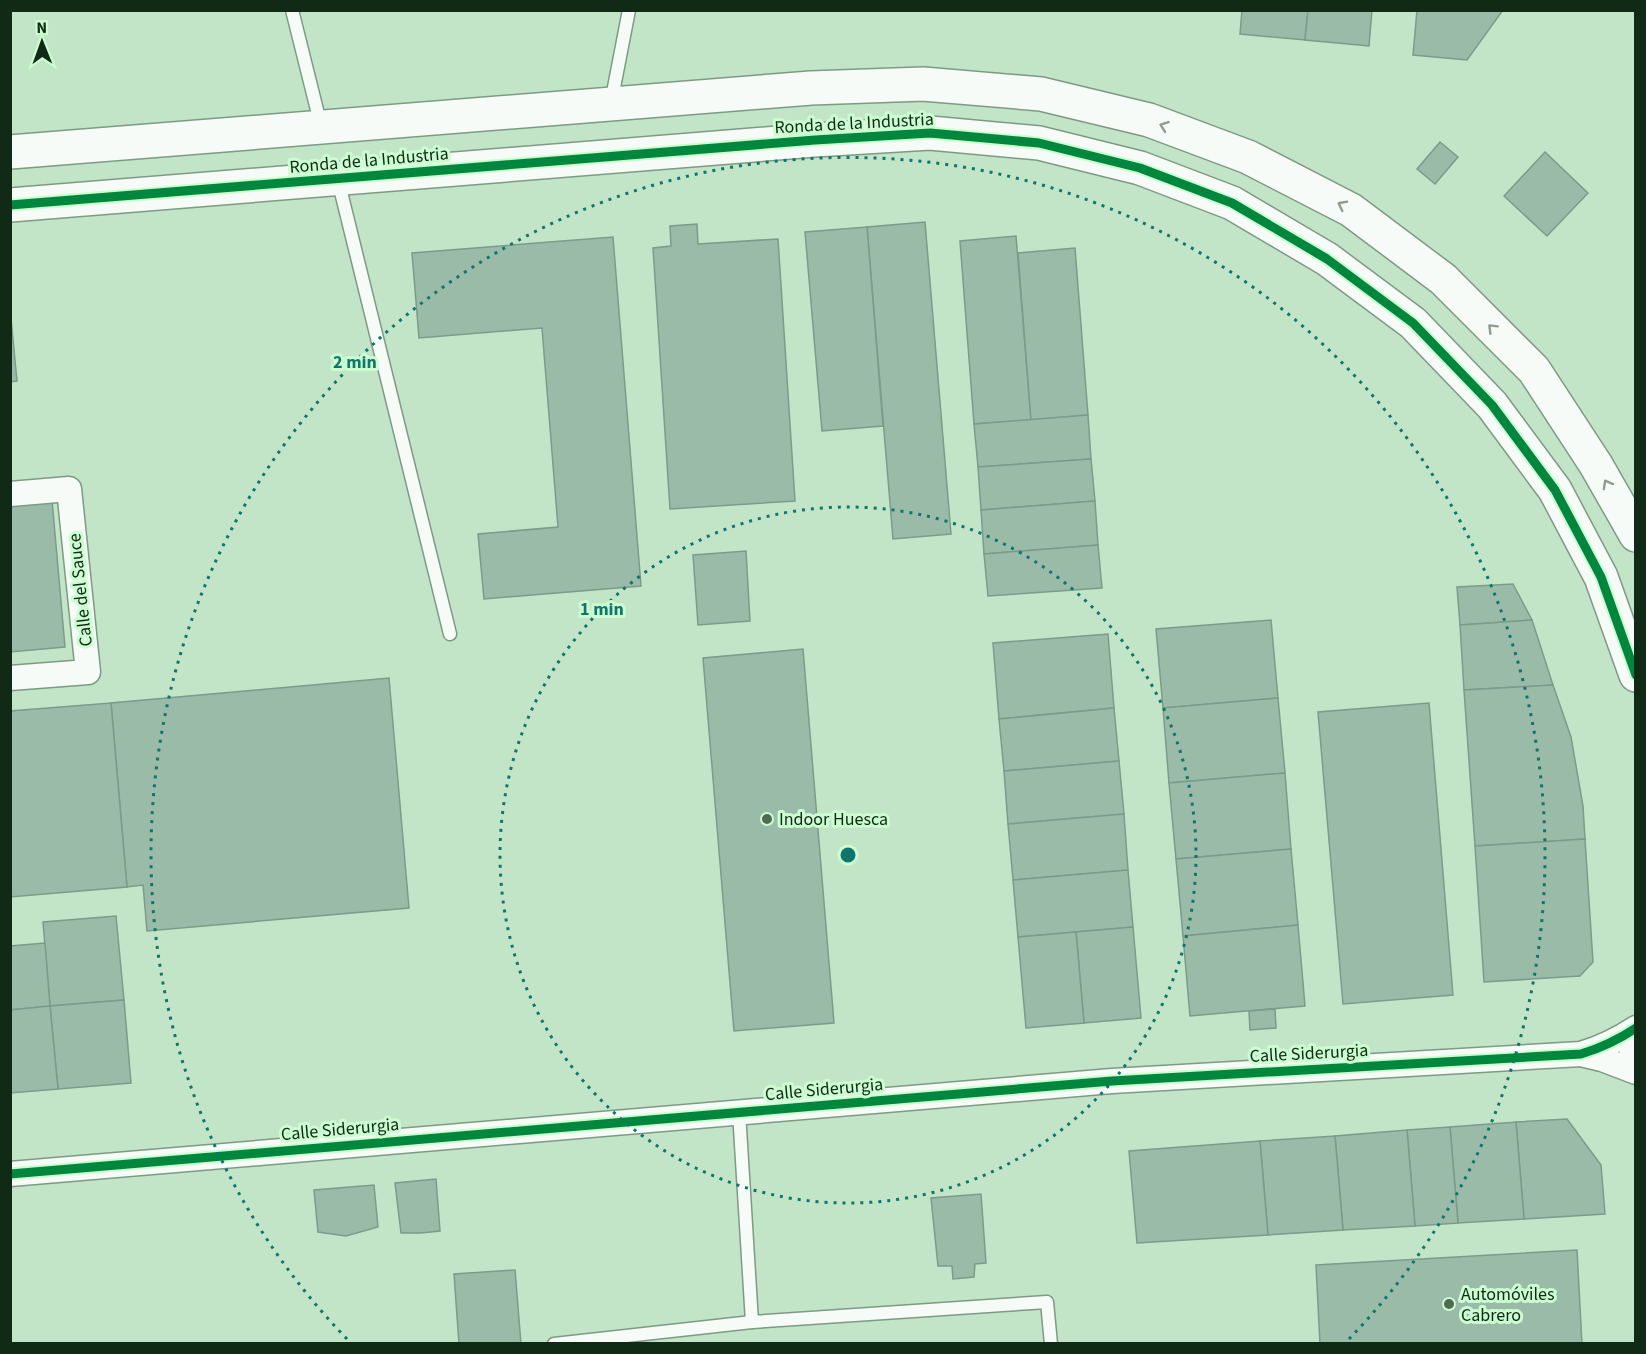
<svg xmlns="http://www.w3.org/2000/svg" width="1646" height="1354" viewBox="0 0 1646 1354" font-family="'Source Sans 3',sans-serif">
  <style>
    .building { fill: #9abba8; stroke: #7b9c8a; stroke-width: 1.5 }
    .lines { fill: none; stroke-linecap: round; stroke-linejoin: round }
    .lane-casing { stroke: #7e9a83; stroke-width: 15 }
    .street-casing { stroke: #7e9a83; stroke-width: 27 }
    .secondary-casing { stroke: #7e9a83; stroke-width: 36 }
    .lane { stroke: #f6fbf7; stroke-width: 12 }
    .street { stroke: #f6fbf7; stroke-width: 24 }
    .secondary { stroke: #f6fbf7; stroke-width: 33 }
    .cycleway-casing { stroke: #cbfdd1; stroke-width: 13 }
    .cycleway { stroke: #00873e; stroke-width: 9 }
    .oneway { stroke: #8f9d91 }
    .ring { fill: none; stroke: #0f766e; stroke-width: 3; stroke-dasharray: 3 6 }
    .poi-dot { fill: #4f6b54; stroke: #cbfdd1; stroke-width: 2 }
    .labels { text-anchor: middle; stroke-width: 6; stroke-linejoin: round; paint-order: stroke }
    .street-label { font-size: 18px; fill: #112a15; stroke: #cbfdd1 }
    .poi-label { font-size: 18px; fill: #112a15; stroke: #cbfdd1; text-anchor: start }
    .centre { fill: #0f766e; stroke: #cbfdd1; stroke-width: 3 }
    .ring-label { font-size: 18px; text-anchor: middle; font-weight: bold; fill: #0f766e; stroke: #cbfdd1; stroke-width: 6; stroke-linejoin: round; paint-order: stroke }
  </style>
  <rect width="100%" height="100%" fill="#c2e5c8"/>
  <g class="building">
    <path d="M1242 10H1308L1305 40 1240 34Z"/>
    <path d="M1308 10H1372L1369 46 1305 40Z"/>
    <path d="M1417 10H1503L1467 60 1413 55Z"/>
    <path d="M1440 142 1458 157 1435 184 1417 169Z"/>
    <path d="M1545 152 1588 193 1547 236 1504 196Z"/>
    <path d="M925 222 951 534 893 539 867 227Z"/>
    <path d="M697 224 698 244 778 239 795 501 670 509 653 248 671 246 670 226Z"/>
    <path d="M867 227 883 426 822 431 805 232Z"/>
    <path d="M1016 236 1031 420 974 424 960 241Z"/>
    <path d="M613 237 641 586 484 599 478 534 558 527 542 328 419 338 412 253Z"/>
    <path d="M1075 248 1088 415 1031 420 1018 253Z"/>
    <path d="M10 308 17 381 10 382Z"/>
    <path d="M1088 415 1091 459 978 467 974 424Z"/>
    <path d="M1091 459 1095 501 981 510 978 467Z"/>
    <path d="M52 500 65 647 10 652V503Z"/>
    <path d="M1095 501 1098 545 984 554 981 510Z"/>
    <path d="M1098 545 1102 588 988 596 984 554Z"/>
    <path d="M746 551 750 621 698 625 693 555Z"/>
    <path d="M1513 584 1532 620 1460 625 1457 587Z"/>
    <path d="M1271 620 1278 698 1163 708 1156 629Z"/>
    <path d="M1532 620 1553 685 1464 690 1460 625Z"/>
    <path d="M1108 634 1114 708 999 719 993 643Z"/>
    <path d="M803 649 834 1023 734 1031 703 658Z"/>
    <path d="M389 678 409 908 147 931 143 885 127 887 111 703Z"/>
    <path d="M1553 685 1571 737 1583 806 1585 839 1475 846 1464 690Z"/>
    <path d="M1278 698 1285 773 1169 783 1163 708Z"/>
    <path d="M111 703 127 887 10 897V711Z"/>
    <path d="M1429 703 1453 995 1343 1004 1318 712Z"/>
    <path d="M1114 708 1119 761 1004 771 999 719Z"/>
    <path d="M1119 761 1124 814 1008 824 1004 771Z"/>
    <path d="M1285 773 1291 849 1176 859 1169 783Z"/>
    <path d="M1124 814 1128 870 1013 880 1008 824Z"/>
    <path d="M1585 839 1593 962 1580 976 1484 982 1475 846Z"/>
    <path d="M1291 849 1298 925 1183 936 1176 859Z"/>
    <path d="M1128 870 1133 927 1018 937 1013 880Z"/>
    <path d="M116 916 124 1000 50 1006 43 922Z"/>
    <path d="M1298 925 1305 1006 1190 1016 1183 936Z"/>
    <path d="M1133 927 1141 1018 1084 1023 1076 932Z"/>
    <path d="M1076 932 1084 1023 1026 1028 1018 937Z"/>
    <path d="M45 943 50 1006 10 1010V946Z"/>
    <path d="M124 1000 131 1083 58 1089 50 1006Z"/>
    <path d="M50 1006 58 1089 10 1093V1010Z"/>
    <path d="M1275 1009 1276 1028 1250 1030 1249 1011Z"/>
    <path d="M1567 1119 1601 1165 1605 1214 1524 1219 1516 1122Z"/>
    <path d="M1516 1122 1524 1219 1458 1223 1450 1127Z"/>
    <path d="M1450 1127 1458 1223 1415 1226 1407 1130Z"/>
    <path d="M1407 1130 1415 1226 1343 1230 1335 1136Z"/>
    <path d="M1335 1136 1343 1230 1268 1235 1260 1141Z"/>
    <path d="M1260 1141 1268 1235 1137 1243 1129 1151Z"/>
    <path d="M436 1179 440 1231 421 1233H401L395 1183Z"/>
    <path d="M374 1185 378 1227 346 1236 318 1232 314 1190Z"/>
    <path d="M981 1194 986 1263 975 1264 974 1277 953 1279 952 1266H938L931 1198Z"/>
    <path d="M1577 1250 1582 1344H1320L1316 1265Z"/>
    <path d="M515 1270 521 1344H459L454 1274Z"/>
  </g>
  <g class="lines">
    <defs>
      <g id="lane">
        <path d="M292 10 321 126"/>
        <path d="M611 103 629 10"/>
        <path d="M338 180 450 634"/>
        <path d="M739 1112 752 1322"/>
        <path d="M554 1344 752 1322 1047 1302 1051 1344"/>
      </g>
      <g id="street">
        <path d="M10 494 69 489 88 672 10 678"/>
        <path d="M1581 1054 1602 1059 1636 1072"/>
        <path d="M10 1174 1112 1081 1581 1054C1601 1048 1618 1040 1636 1028"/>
      </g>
      <g id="secondary">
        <path d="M10 152 811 88 923 84 1041 94 1149 120 1248 157 1351 210 1443 279 1534 370 1596 465 1636 535"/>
        <path d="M10 205 815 140 930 133 1039 143 1140 168 1232 203 1327 259 1413 323 1492 405 1555 490 1601 577 1636 675"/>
        <path d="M1636 1037V1052"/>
      </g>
    </defs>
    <use href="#lane" class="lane-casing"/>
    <use href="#street" class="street-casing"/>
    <use href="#secondary" class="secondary-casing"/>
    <use href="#lane" class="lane"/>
    <use href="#street" class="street"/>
    <use href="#secondary" class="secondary"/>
    <defs>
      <g id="cycleway">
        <path d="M10 205 815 140 930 133 1039 143 1140 168 1232 203 1327 259 1413 323 1492 405 1555 490 1601 577 1636 675"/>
        <path d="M10 1174 1112 1081 1581 1054C1601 1048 1618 1040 1636 1028"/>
      </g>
    </defs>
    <use href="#cycleway" class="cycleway-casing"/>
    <use href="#cycleway" class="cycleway"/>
  </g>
  <defs><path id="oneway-chevron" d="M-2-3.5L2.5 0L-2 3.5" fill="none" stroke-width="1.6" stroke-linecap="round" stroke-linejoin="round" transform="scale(1.5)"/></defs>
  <g class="oneway">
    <use href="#oneway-chevron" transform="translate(1164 126) rotate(-160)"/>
    <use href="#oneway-chevron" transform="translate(1342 205) rotate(-153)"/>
    <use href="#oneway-chevron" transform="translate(1492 328) rotate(-135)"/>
    <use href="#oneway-chevron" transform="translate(1607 484) rotate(-119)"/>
  </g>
  <g class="ring">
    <circle cx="848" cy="855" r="348"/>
    <path d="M347 1339A697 697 0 1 1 1349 1339"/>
  </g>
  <g class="poi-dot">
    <circle cx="767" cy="819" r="6"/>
    <circle cx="1449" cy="1304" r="6"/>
  </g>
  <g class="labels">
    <g class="street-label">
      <text transform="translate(854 123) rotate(-3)" y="6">Ronda de la Industria</text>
      <text transform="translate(369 160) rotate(-5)" y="6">Ronda de la Industria</text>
      <text transform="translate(80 590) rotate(-96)" y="6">Calle del Sauce</text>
      <text transform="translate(1309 1053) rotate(-3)" y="6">Calle Siderurgia</text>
      <text transform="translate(824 1089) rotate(-5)" y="6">Calle Siderurgia</text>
      <text transform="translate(340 1129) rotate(-5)" y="6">Calle Siderurgia</text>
    </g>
    <g class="poi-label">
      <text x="779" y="825">Indoor Huesca</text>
      <text x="1461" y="1300">Automóviles<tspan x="1461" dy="21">Cabrero</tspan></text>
    </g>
  </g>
  <circle cx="848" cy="855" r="9" class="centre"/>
  <g class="ring-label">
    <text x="355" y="368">2 min</text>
    <text x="602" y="615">1 min</text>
  </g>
  <rect width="1646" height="1354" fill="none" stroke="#112a15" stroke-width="24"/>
  <g transform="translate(42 42) rotate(359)" stroke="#cbfdd1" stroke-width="4.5" paint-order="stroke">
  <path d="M0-4.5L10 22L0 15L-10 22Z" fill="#112a15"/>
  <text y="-9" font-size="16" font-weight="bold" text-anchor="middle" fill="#112a15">N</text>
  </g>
</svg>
